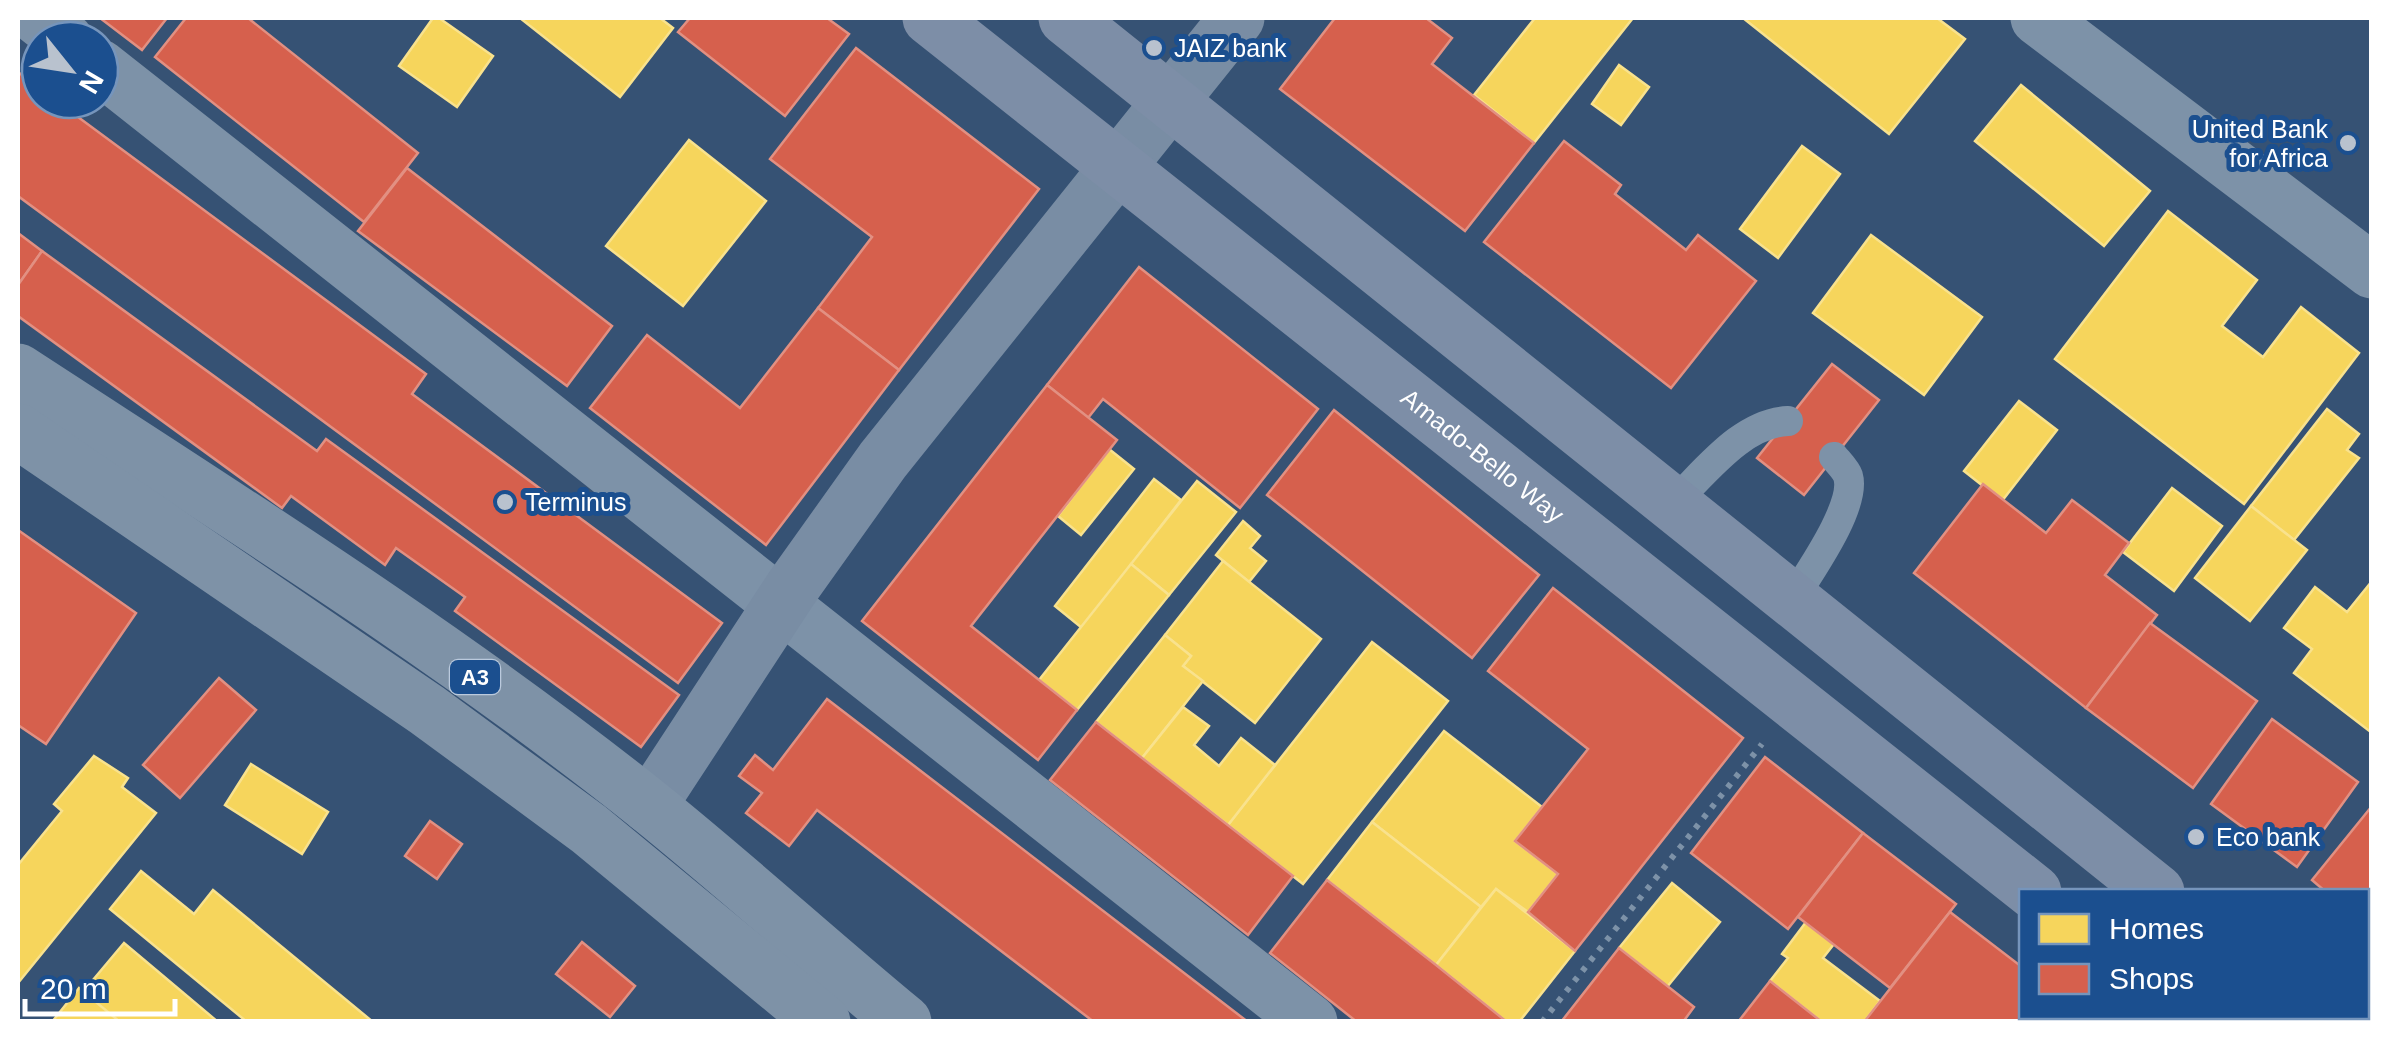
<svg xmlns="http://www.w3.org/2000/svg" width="2389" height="1039" viewBox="0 0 2389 1039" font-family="Helvetica,sans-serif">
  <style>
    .homes { fill: #f6d55c; stroke: #f9e28d; stroke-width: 2.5 }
    .shops { fill: #d6604d; stroke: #e29082; stroke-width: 2.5 }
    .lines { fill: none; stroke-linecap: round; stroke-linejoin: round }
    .path { stroke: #7d92a8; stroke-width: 6; stroke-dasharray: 5 8; stroke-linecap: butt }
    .lane { stroke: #7d92a8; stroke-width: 30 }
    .street { stroke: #7d92a8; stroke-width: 55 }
    .secondary { stroke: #798da4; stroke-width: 55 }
    .primary { stroke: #7d8ea7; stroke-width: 55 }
    .highway { stroke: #7e92a7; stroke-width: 55 }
    .poi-dot { fill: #b9c2ce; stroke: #1b4f8f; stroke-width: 4 }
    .labels { text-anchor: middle; stroke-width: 10; stroke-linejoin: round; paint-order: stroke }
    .shield { fill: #1b4f8f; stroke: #bbcadd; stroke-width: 2.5 }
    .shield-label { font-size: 22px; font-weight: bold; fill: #fff }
    .poi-label { font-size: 25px; fill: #fff; stroke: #1b4f8f; text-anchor: start }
    .street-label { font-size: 25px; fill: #fff; stroke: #1b4f8f }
  </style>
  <rect width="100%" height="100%" fill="#365274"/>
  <g class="homes">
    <path d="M433 18H439L493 56 457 107 399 66Z"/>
    <path d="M520 18H660L673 28 620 97Z"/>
    <path d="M1535 18H1633L1534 143 1474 95Z"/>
    <path d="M1743 18H1937L1965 39 1889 134Z"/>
    <path d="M1619 65 1649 87 1621 125 1592 104Z"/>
    <path d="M2021 85 2150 191 2104 246 1975 141Z"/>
    <path d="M689 140 766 201 683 306 606 246Z"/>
    <path d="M1802 146 1840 174 1778 258 1740 229Z"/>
    <path d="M2168 211 2257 280 2222 326 2263 357 2301 307 2359 353 2244 504 2055 359Z"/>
    <path d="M1871 235 1982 317 1924 395 1813 313Z"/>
    <path d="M2019 401 2057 430 2002 501 1964 471Z"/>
    <path d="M2327 409 2359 434 2347 450 2359 458 2294 540 2251 506Z"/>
    <path d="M1109 449 1134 469 1081 535 1058 516Z"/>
    <path d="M1154 479 1181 500 1082 628 1055 606Z"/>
    <path d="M1197 481 1236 512 1169 595 1131 564Z"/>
    <path d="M2172 488 2222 526 2174 591 2123 552Z"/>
    <path d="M2251 506 2307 550 2250 621 2195 578Z"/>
    <path d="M1243 521 1260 536 1250 548 1266 561 1249 582 1216 555Z"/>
    <path d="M1223 561 1321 639 1255 723 1183 666 1191 656 1165 635Z"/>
    <path d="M1131 564 1169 595 1077 710 1039 680Z"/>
    <path d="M2372 581V733L2294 673 2312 649 2284 628 2315 587 2347 612Z"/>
    <path d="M1165 635 1191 656 1183 666 1203 681 1142 758 1096 722Z"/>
    <path d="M1372 642 1448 701 1303 884 1228 825Z"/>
    <path d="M1183 707 1209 726 1194 745 1219 766 1241 738 1275 765 1228 825 1142 758Z"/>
    <path d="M1444 731 1542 807 1515 841 1558 874 1528 912 1496 889 1481 907 1372 822Z"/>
    <path d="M94 756 128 778 122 787 156 813 18 983V865L62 811 54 804Z"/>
    <path d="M251 764 328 812 302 854 225 805Z"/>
    <path d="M1372 822 1481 907 1436 965 1327 880Z"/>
    <path d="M141 871 194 914 213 890 373 1022H247L110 909Z"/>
    <path d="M1672 883 1720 922 1667 987 1619 948Z"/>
    <path d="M1496 889 1575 951 1519 1022H1507L1436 965Z"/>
    <path d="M1806 922 1834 944 1823 958 1880 1001 1864 1022H1822L1770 981 1788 958 1782 954Z"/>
    <path d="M124 943 218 1022H117L82 993Z"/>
    <path d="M79 988 120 1022H52Z"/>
  </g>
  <g class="shops">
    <path d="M100 18H167L142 50Z"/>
    <path d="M186 18H248L418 153 364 222 155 57Z"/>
    <path d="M690 18H827L849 34 785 116 678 32Z"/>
    <path d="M1335 18H1426L1452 38 1432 64 1534 143 1465 231 1280 89Z"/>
    <path d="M856 48 1039 189 899 370 818 308 872 237 770 159Z"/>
    <path d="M18 72 40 89V100H55L426 374 412 394 722 623 678 683 18 196Z"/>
    <path d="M1564 141 1621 185 1615 194 1686 250 1698 235 1756 281 1671 388 1484 242Z"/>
    <path d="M407 168 612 326 567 386 358 231Z"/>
    <path d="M18 233 42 251 18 285Z"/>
    <path d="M42 251 317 451 326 439 679 695 641 747 455 611 465 597 396 548 385 565 291 496 282 508 18 316V285Z"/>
    <path d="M1139 267 1318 409 1240 508 1103 399 1088 418 1047 385Z"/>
    <path d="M818 308 899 370 766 545 590 408 647 335 740 408Z"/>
    <path d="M1832 364 1879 400 1804 495 1757 458Z"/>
    <path d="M1047 385 1117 440 971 626 1077 710 1038 760 862 621Z"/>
    <path d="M1334 410 1539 575 1472 658 1267 495Z"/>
    <path d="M1983 484 2046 533 2072 500 2129 543 2105 575 2157 615 2086 708 1914 573Z"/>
    <path d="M18 530 136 613 46 744 18 725Z"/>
    <path d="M1553 588 1743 738 1575 951 1528 912 1558 874 1515 841 1588 749 1488 671Z"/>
    <path d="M2150 623 2257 701 2193 788 2086 708Z"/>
    <path d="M219 678 256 710 180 798 143 765Z"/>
    <path d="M827 699 1248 1022H1094L817 810 789 846 746 813 762 793 739 776 755 755 773 770Z"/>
    <path d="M2272 719 2358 782 2297 867 2211 804Z"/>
    <path d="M1096 722 1293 876 1248 935 1050 780Z"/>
    <path d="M1765 757 1863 833 1788 929 1691 853Z"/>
    <path d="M2372 806V928L2366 924V892H2326L2312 880Z"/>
    <path d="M430 821 462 844 437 879 405 856Z"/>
    <path d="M1863 833 1956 904 1890 988 1798 917Z"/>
    <path d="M1327 880 1436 965 1507 1022H1357L1270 953Z"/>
    <path d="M1950 912 2022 967V1016H2083L2079 1022H1864Z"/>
    <path d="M582 942 635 986 610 1017 556 974Z"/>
    <path d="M1619 948 1694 1007 1683 1022H1561Z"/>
    <path d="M1770 981 1822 1022H1738Z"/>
  </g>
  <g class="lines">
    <path class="path" d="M1542 1022 1762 744"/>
    <g class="lane">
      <path d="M1673 503C1705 473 1741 423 1788 421"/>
      <path d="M1792 600C1808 574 1857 506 1848 476 1846 470 1838 462 1834 457"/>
      <path d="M2117 1022 2121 1016"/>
    </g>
    <g class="street">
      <path d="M38 18 66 40"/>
      <path d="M2038 18 2372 271"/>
      <path d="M100 67 1310 1022"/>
    </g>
    <path class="secondary" d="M649 806 791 589 883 460 1237 18"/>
    <g class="primary">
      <path id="s1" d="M930 18 2034 892"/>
      <path d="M1066 18 2157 892"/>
      <path d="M2192 1016 2198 1022"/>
      <path d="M2313 1016 2319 1022"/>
    </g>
    <g class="highway">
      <path d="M18 371C231 510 449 646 649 806 736 876 818 951 904 1022"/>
      <path d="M18 431 427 710 589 829 823 1022"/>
    </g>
  </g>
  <g class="poi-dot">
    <circle cx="1154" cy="48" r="10"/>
    <circle cx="2348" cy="143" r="10"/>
    <circle cx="505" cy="502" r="10"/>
    <circle cx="2196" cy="837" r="10"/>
  </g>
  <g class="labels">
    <rect class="shield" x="450" y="660" width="50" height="34" rx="8"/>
    <g class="shield-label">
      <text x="475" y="685">A3</text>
    </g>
    <g class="poi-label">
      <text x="1174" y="57">JAIZ bank</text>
      <text x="2328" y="138" text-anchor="end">United Bank<tspan x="2328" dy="29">for Africa</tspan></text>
      <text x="525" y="511">Terminus</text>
      <text x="2216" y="846">Eco bank</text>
    </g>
    <g class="street-label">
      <text dy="9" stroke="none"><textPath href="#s1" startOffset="705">Amado-Bello Way</textPath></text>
    </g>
  </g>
  <rect width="2389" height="1039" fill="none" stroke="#ffffff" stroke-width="40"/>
  <rect x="2019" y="889" width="350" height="130" fill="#1b4f8f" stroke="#7695bc" stroke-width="2.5"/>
  <rect x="2039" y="914" width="50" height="30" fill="#f6d55c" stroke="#7695bc" stroke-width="2.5"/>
  <text x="2109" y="939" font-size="30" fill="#ffffff">Homes</text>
  <rect x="2039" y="964" width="50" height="30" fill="#d6604d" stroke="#7695bc" stroke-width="2.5"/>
  <text x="2109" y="989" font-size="30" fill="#ffffff">Shops</text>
  <g transform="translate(70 70) rotate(120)"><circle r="48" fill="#1b4f8f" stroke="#7695bc" stroke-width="2.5"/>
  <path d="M0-8L18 38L0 25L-18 38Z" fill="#b9c2ce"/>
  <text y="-15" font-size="28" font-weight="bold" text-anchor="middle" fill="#ffffff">N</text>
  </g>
  <path d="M25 999v15h150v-15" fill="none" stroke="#ffffff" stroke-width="5"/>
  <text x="40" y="999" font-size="30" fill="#ffffff" stroke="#1b4f8f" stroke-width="8" paint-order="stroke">20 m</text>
</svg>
